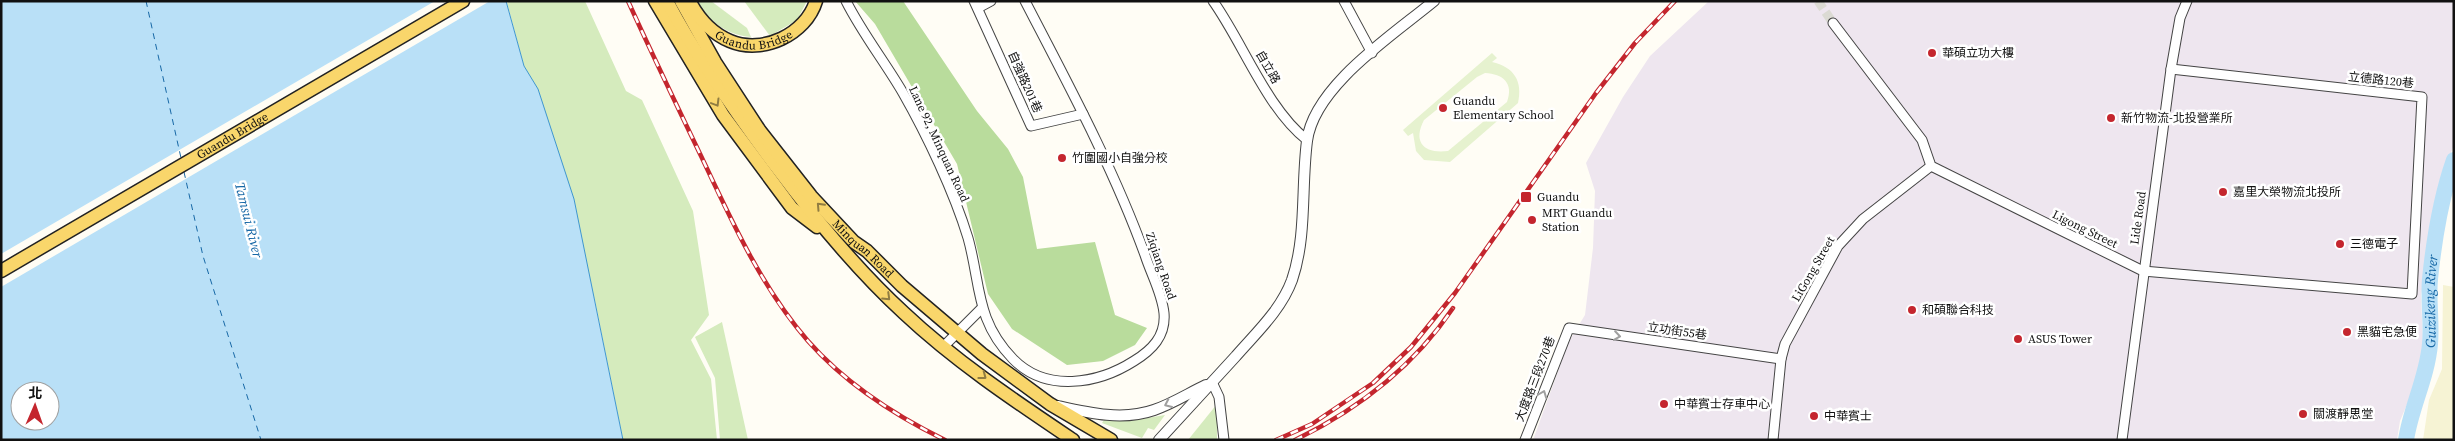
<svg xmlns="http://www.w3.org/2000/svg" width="2455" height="441" viewBox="0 0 2455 441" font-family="'Source Serif 4','Noto Sans TC',serif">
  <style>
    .industrial { fill: #eee6ef }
    .farmland { fill: #f6f3d4 }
    .green { fill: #d5ebbd }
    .forest { fill: #b9dc9c }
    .pitch { fill: #e6f2cf; fill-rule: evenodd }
    .water { fill: #b9e0f7; stroke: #3f96cf; fill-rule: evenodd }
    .pier { fill: #fffdf5 }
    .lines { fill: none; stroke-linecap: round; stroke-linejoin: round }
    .river { stroke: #b9e0f7; stroke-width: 16 }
    .ferry { stroke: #1768a6; stroke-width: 1; stroke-dasharray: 6 5; stroke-linecap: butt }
    .minor-tunnel { stroke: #dbdad3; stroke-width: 9; stroke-dasharray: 9 4.5; stroke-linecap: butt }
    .minor-casing { stroke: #444; stroke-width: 11 }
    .tertiary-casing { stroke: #444; stroke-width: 12 }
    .primary-casing { stroke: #222; stroke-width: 15 }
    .minor { stroke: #fff; stroke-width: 9 }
    .tertiary { stroke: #fff; stroke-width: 10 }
    .primary { stroke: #f9d66b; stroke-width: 12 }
    .rail-casing { stroke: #c4262e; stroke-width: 4.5 }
    .rail { stroke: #fff; stroke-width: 2.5; stroke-dasharray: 8; stroke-linecap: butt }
    .oneway { stroke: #917d42 }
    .oneway2 { stroke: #a0a0a0 }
    .poi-dot { fill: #c4262e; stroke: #fff; stroke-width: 2 }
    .labels { text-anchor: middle; stroke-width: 5; stroke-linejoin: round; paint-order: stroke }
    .street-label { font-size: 12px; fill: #111; stroke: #fff }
    .poi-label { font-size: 12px; fill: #111; stroke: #fff; text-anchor: start }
    .water-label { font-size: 14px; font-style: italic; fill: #1768a6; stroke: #fff }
  </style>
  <rect width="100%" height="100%" fill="#fffdf5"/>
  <path class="industrial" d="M1709 1H2454V145L2442 175 2421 295 2423 345 2416 383 2400 421 2397 440H1533L1569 341 1585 315 1593 248 1595 191 1586 163 1623 97 1650 56Z"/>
  <path class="farmland" d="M2443 285 2454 287V440H2423L2429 400 2442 369Z"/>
  <g class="green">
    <path d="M511 1H585L626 91 642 100 693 211 709 315 691 340 711 379 717 440H623L595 301 538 90 524 66 507 3Z"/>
    <path d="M697 1H711L747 28 751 37C727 35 709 22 697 1Z"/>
    <path d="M744 1H807L797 20 770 36Z"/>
    <path d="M722 322 748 440H720L715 378 695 337Z"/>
    <path d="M1217 404V440H1188Z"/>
    <path d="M1165 415 1154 430 1148 428 1142 438 1102 423 1104 420H1135Z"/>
  </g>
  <path class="forest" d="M855 1H903L977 111 1008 149 1023 177 1037 249 1095 242 1115 315 1147 328 1135 345 1103 361 1067 365 1012 329 988 294 957 164 875 24Z"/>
  <path class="pitch" d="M1492 53 1497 58 1492 62C1514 67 1523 81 1518 103L1450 162 1424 160 1416 151 1413 133 1408 136 1403 130ZM1485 73C1503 74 1514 83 1507 102L1448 151C1425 154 1412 143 1424 120L1477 77Z"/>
  <path class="water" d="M1 1H506L524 66 538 89 574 199 623 440H1ZM20 391H50V421H20Z"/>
  <path class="pier" d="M435 1H490L1 287V254Z"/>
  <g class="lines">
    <path class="river" id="s1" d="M2406 440C2411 407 2427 378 2430 344 2432 323 2428 301 2430 279 2434 240 2441 197 2454 160"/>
    <g class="ferry">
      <path d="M146 1 181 158"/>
      <path d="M184 172 203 256 261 440"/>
    </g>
    <path class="minor-tunnel" d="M1818 1 1833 23"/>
    <defs>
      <g id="minor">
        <path d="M846 1C862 33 885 62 903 93 927 135 954 192 968 238 981 284 975 320 1013 359 1046 393 1098 384 1134 361 1152 350 1166 336 1164 313 1162 293 1151 274 1145 255 1113 167 1068 84 1025 1"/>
        <path d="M974 1 1031 126 1083 114"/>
        <path d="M1213 1C1243 43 1267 109 1307 140"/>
        <path d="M1344 1 1372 53"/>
        <path d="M978 8 991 1"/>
        <path d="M1833 23 1922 140 1931 166 2143 271 2412 294 2422 97 2171 69"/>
        <path d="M943 347 982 308"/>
        <path d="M1212 382 1219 397 1224 440"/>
        <path d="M1525 440 1569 328 1781 359"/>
        <path d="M1773 440 1781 359 1785 344 1838 246 1863 219 1931 166"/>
        <path d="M2122 440 2171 69 2180 18 2187 1"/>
      </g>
      <g id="tertiary">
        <path d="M1058 406C1089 413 1123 421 1154 410 1172 404 1189 393 1206 385"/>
        <path d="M1159 440C1185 412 1210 384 1236 356 1256 333 1281 310 1292 280 1307 236 1301 187 1307 141 1314 86 1393 35 1434 1"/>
      </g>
      <g id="primary">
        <path d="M655 1 723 115 792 208 817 227"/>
        <path d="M667 1C699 61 737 115 777 168 816 220 856 269 904 313 955 361 1015 401 1073 440"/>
        <path id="s2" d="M681 1 715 62 760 131 811 196 854 242 867 251 902 286 982 354 1050 404 1111 440"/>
        <path id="s3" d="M691 4C700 20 713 34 730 41 763 55 806 34 816 1"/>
        <path id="s4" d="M1 271 463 1"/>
      </g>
    </defs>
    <use href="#minor" class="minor-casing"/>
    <use href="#tertiary" class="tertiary-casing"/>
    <use href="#primary" class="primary-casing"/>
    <use href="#minor" class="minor"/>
    <use href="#tertiary" class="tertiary"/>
    <use href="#primary" class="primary"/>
    <defs>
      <g id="rail">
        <path d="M628 1C652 54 677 106 702 158 732 222 762 288 808 341 845 383 896 416 945 440"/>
        <path d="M1276 440 1312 424 1373 383 1411 347 1455 293 1596 93 1635 43 1675 1"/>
        <path d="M1295 440C1357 410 1414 366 1453 308"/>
      </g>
    </defs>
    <use href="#rail" class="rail-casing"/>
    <use href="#rail" class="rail"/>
  </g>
  <defs><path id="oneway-chevron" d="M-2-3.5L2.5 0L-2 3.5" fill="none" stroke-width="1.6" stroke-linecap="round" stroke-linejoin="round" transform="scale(1.25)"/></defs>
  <g class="oneway">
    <use href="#oneway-chevron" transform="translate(716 103) rotate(59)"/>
    <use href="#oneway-chevron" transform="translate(820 206) rotate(-133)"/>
    <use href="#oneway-chevron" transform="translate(887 297) rotate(44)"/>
    <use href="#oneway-chevron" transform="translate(983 376) rotate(37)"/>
  </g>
  <g class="oneway2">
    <use href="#oneway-chevron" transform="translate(1617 336) rotate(8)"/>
    <use href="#oneway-chevron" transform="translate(1543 394) rotate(-69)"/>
    <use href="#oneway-chevron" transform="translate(1168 404) rotate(155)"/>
  </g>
  <g class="poi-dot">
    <circle cx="1932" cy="53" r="5"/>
    <circle cx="1443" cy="108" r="5"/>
    <circle cx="2111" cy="118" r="5"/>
    <circle cx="1062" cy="158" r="5"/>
    <circle cx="2223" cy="192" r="5"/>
    <rect x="1520" y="191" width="12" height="12" rx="2.5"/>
    <circle cx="1532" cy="220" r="5"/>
    <circle cx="2340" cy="244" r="5"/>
    <circle cx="1912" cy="310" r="5"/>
    <circle cx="2347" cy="332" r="5"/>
    <circle cx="2018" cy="339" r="5"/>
    <circle cx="1664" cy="404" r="5"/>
    <circle cx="2303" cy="414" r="5"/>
    <circle cx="1814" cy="416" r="5"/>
  </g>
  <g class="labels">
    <g class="street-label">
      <text dy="4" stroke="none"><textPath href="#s3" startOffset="79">Guandu Bridge</textPath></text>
      <text transform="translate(1268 67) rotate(60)" y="4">自立路</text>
      <text transform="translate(2381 80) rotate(6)" y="4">立德路120巷</text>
      <text transform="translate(1025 82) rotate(66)" y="4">自強路201巷</text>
      <text dy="4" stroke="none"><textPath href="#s4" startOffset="268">Guandu Bridge</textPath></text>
      <text transform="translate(939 144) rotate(65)" y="4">Lane 92, Minquan Road</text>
      <text transform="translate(2138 218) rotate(-82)" y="4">Lide Road</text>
      <text transform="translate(2085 229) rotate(26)" y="4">Ligong Street</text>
      <text dy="4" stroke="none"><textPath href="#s2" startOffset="309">Minquan Road</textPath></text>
      <text transform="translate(1161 266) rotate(71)" y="4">Ziqiang Road</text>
      <text transform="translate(1813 269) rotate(-60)" y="4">LiGong Street</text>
      <text transform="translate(1677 331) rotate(8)" y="4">立功街55巷</text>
      <text transform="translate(1535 379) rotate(-69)" y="4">大度路三段270巷</text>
    </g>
    <g class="poi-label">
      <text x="1942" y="57">華碩立功大樓</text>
      <text x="1453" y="105">Guandu<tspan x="1453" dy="14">Elementary School</tspan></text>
      <text x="2121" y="122">新竹物流-北投營業所</text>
      <text x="1072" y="162">竹圍國小自強分校</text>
      <text x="2233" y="196">嘉里大榮物流北投所</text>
      <text x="1537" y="201">Guandu</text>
      <text x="1542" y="217">MRT Guandu<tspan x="1542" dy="14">Station</tspan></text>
      <text x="2350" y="248">三德電子</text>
      <text x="1922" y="314">和碩聯合科技</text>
      <text x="2357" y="336">黑貓宅急便</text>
      <text x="2028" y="343">ASUS Tower</text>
      <text x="1674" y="408">中華賓士存車中心</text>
      <text x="2313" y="418">關渡靜思堂</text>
      <text x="1824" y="420">中華賓士</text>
    </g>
    <g class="water-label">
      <text transform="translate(249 220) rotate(76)" y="5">Tamsui River</text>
      <text dy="5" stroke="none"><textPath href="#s1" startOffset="142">Guizikeng River</textPath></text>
    </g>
  </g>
  <rect width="2455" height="441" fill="none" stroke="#111111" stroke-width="5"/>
  <g transform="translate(35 406) rotate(2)"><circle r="24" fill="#ffffff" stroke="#a0a0a0"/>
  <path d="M0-4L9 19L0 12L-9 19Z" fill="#c4262e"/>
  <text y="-8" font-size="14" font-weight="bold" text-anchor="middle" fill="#111111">北</text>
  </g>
</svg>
